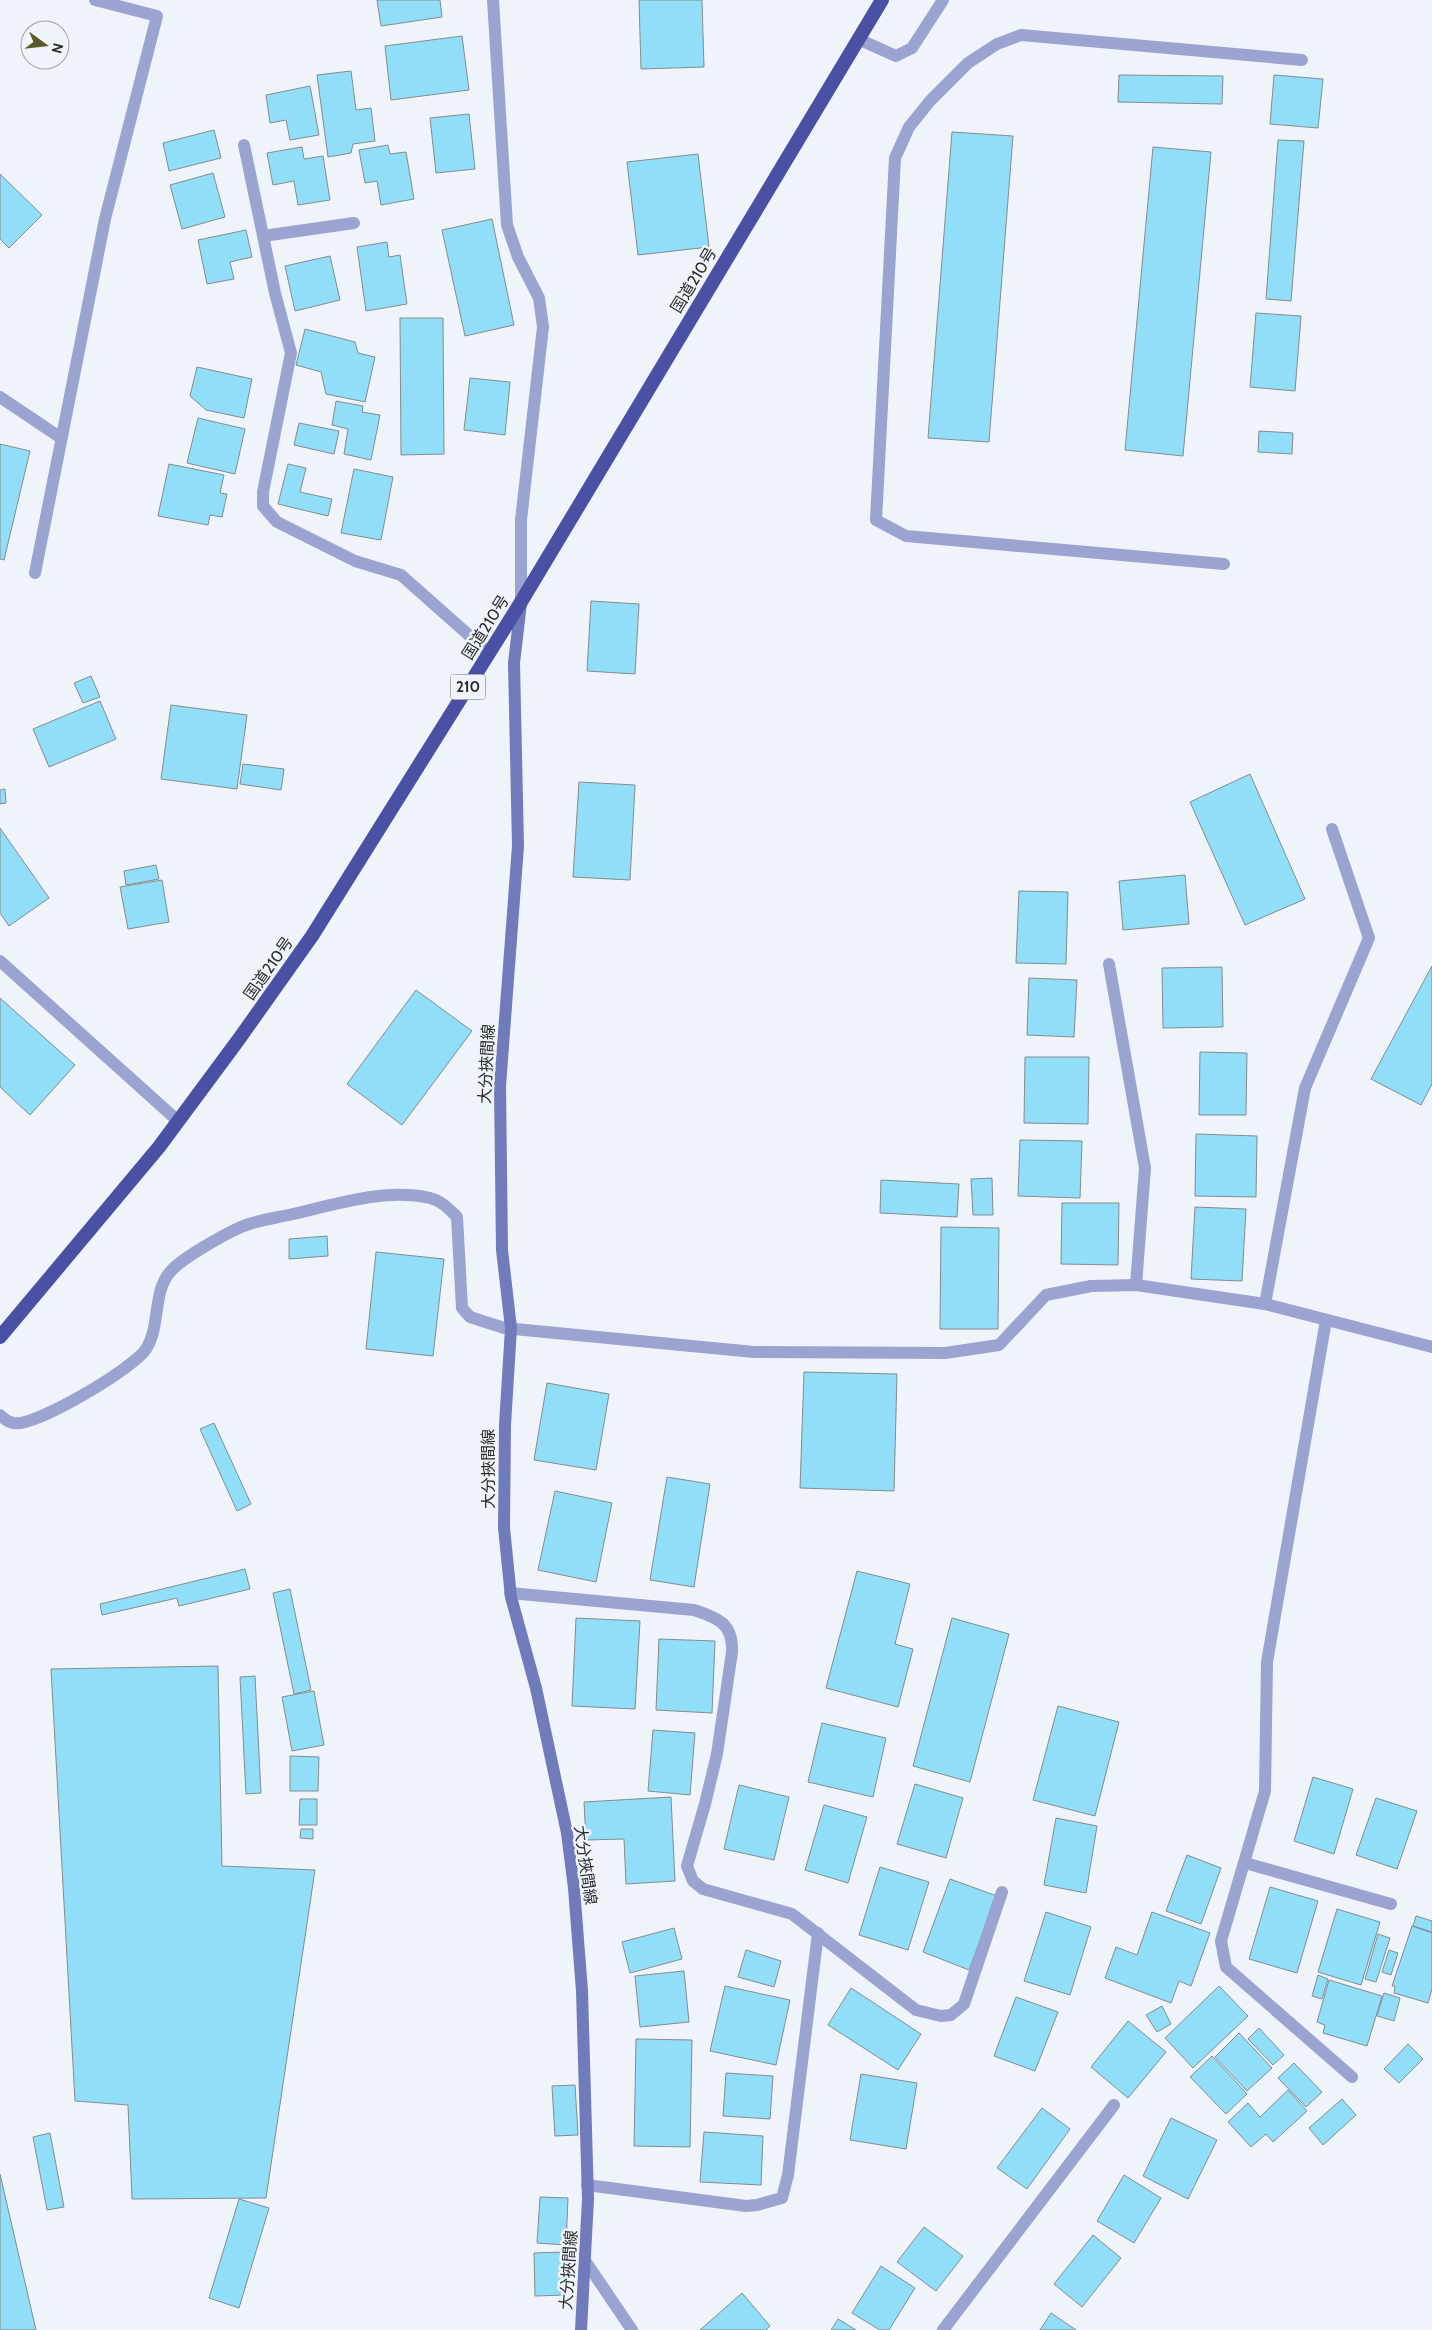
<svg xmlns="http://www.w3.org/2000/svg" width="1432" height="2330" viewBox="0 0 1432 2330" font-family="Cabin,'Noto Sans JP',sans-serif">
  <style>
    .building { fill: #90def8; stroke: #848c8f }
    .lines { fill: none; stroke-linecap: round; stroke-linejoin: round }
    .service { stroke: #9ba3d0; stroke-width: 12 }
    .minor { stroke: #9ba3d0; stroke-width: 12 }
    .secondary { stroke: #717bbb; stroke-width: 12 }
    .trunk { stroke: #4a50a4; stroke-width: 14 }
    .labels { text-anchor: middle; stroke-width: 5; stroke-linejoin: round; paint-order: stroke }
    .shield { fill: #eff4fa; stroke: #64676a; stroke-width: 1 }
    .shield-label { font-size: 15px; font-weight: bold; fill: #292b2d }
    .street-label { font-size: 16px; fill: #292b2d; stroke: #eff4fa }
  </style>
  <rect width="100%" height="100%" fill="#eff4fa"/>
  <g class="building">
    <path d="M377 0H440L442 17 381 26Z"/>
    <path d="M639 0H702L704 67 641 69Z"/>
    <path d="M462 36 469 90 391 100 385 46Z"/>
    <path d="M351 71 356 110 371 108 375 141 353 144 351 153 328 157 317 75Z"/>
    <path d="M1119 75 1223 76 1222 104 1118 102Z"/>
    <path d="M1274 75 1323 79 1318 128 1270 124Z"/>
    <path d="M310 86 319 135 290 140 286 120 270 123 266 95Z"/>
    <path d="M469 114 475 169 436 173 430 118Z"/>
    <path d="M214 130 221 158 169 171 163 143Z"/>
    <path d="M952 132 1013 136 989 442 928 438Z"/>
    <path d="M1278 140 1304 141 1291 301 1266 299Z"/>
    <path d="M388 145 390 154 406 152 414 199 381 205 377 181 365 183 359 150Z"/>
    <path d="M302 147 304 159 323 156 330 200 298 205 294 181 273 185 267 153Z"/>
    <path d="M1153 147 1211 152 1183 456 1125 450Z"/>
    <path d="M698 154 709 247 638 255 627 162Z"/>
    <path d="M213 173 225 217 182 229 170 185Z"/>
    <path d="M0 174 42 215 9 248 0 239Z"/>
    <path d="M492 219 514 325 465 336 442 230Z"/>
    <path d="M246 230 252 257 230 262 234 279 207 284 198 240Z"/>
    <path d="M387 242 389 257 400 255 407 304 366 311 357 247Z"/>
    <path d="M330 256 340 300 295 311 285 266Z"/>
    <path d="M1256 313 1301 316 1295 391 1250 387Z"/>
    <path d="M400 318H443L444 454 401 455Z"/>
    <path d="M305 329 355 342 358 353 375 357 365 402 326 394 321 372 296 365Z"/>
    <path d="M197 367 252 379 244 418 206 410 190 396Z"/>
    <path d="M470 378 510 382 505 435 464 430Z"/>
    <path d="M336 401 363 406 362 412 380 415 371 460 344 454 348 429 332 425Z"/>
    <path d="M198 418 245 429 235 474 187 463Z"/>
    <path d="M299 423 339 431 334 454 294 445Z"/>
    <path d="M1259 431 1293 433 1292 454 1258 452Z"/>
    <path d="M0 444 30 451 4 560 0 559Z"/>
    <path d="M169 464 224 475 220 493 227 494 222 517 210 515 208 525 158 516Z"/>
    <path d="M288 464 306 468 300 492 332 499 328 516 278 504Z"/>
    <path d="M354 469 393 477 381 540 341 533Z"/>
    <path d="M591 601 639 604 635 674 587 671Z"/>
    <path d="M91 676 100 697 83 703 74 683Z"/>
    <path d="M100 701 116 739 49 767 33 729Z"/>
    <path d="M171 705 247 715 237 789 161 779Z"/>
    <path d="M243 764 284 769 281 790 240 784Z"/>
    <path d="M1250 774 1305 899 1245 925 1190 802Z"/>
    <path d="M579 782 635 785 630 880 573 877Z"/>
    <path d="M5 789 6 803 0 804V790Z"/>
    <path d="M0 828 49 898 9 926 0 913Z"/>
    <path d="M156 865 159 879 126 885 124 871Z"/>
    <path d="M1185 875 1189 924 1123 930 1119 881Z"/>
    <path d="M162 880 169 922 128 929 120 887Z"/>
    <path d="M1019 891 1068 892 1066 964 1016 963Z"/>
    <path d="M1432 966V1084L1421 1105 1371 1079Z"/>
    <path d="M1222 967 1223 1027 1163 1028 1162 968Z"/>
    <path d="M1029 978 1077 980 1074 1037 1027 1035Z"/>
    <path d="M416 990 472 1031 402 1125 347 1084Z"/>
    <path d="M0 998 75 1065 30 1115 0 1087Z"/>
    <path d="M1200 1052 1247 1053 1246 1115H1199Z"/>
    <path d="M1025 1057H1089L1088 1124 1024 1123Z"/>
    <path d="M1196 1134 1257 1136 1256 1197 1195 1196Z"/>
    <path d="M1020 1140 1082 1141 1080 1198 1018 1196Z"/>
    <path d="M992 1178 993 1215H973L971 1179Z"/>
    <path d="M881 1180 959 1184 957 1217 880 1213Z"/>
    <path d="M1062 1203H1119L1118 1265 1061 1264Z"/>
    <path d="M1195 1207 1246 1209 1242 1281 1191 1279Z"/>
    <path d="M941 1227 999 1228 998 1329H940Z"/>
    <path d="M327 1236 328 1256 289 1259V1239Z"/>
    <path d="M376 1252 444 1259 433 1356 366 1349Z"/>
    <path d="M804 1372 897 1374 894 1491 800 1488Z"/>
    <path d="M547 1383 609 1394 596 1470 534 1460Z"/>
    <path d="M214 1423 251 1504 237 1511 200 1429Z"/>
    <path d="M667 1477 710 1484 694 1587 650 1580Z"/>
    <path d="M555 1491 612 1503 596 1582 538 1570Z"/>
    <path d="M245 1569 250 1589 179 1606 177 1598 102 1615 100 1604Z"/>
    <path d="M857 1571 910 1584 895 1644 913 1649 898 1707 826 1688Z"/>
    <path d="M290 1589 311 1690 294 1694 273 1593Z"/>
    <path d="M576 1618 640 1621 635 1709 572 1706Z"/>
    <path d="M952 1618 1009 1634 970 1782 913 1766Z"/>
    <path d="M659 1639 715 1641 712 1713 656 1710Z"/>
    <path d="M218 1666 222 1866 315 1870 266 2198 132 2199 128 2105 75 2101 51 1669Z"/>
    <path d="M255 1676 261 1793 246 1794 240 1677Z"/>
    <path d="M314 1691 324 1745 292 1751 282 1697Z"/>
    <path d="M1058 1706 1119 1722 1095 1816 1033 1800Z"/>
    <path d="M822 1723 886 1738 873 1797 808 1782Z"/>
    <path d="M653 1730 695 1733 690 1795 648 1791Z"/>
    <path d="M290 1756 319 1757 318 1791H290Z"/>
    <path d="M1313 1777 1353 1789 1334 1854 1294 1841Z"/>
    <path d="M915 1784 963 1798 946 1858 897 1844Z"/>
    <path d="M739 1785 789 1797 774 1860 724 1849Z"/>
    <path d="M671 1797 675 1881 626 1884 624 1839 586 1840 584 1802Z"/>
    <path d="M1376 1798 1417 1811 1397 1869 1356 1855Z"/>
    <path d="M300 1799H317V1825H299Z"/>
    <path d="M824 1805 867 1817 848 1883 805 1870Z"/>
    <path d="M1056 1818 1097 1826 1086 1893 1044 1885Z"/>
    <path d="M301 1829H313V1839L300 1838Z"/>
    <path d="M1187 1855 1221 1868 1201 1924 1166 1911Z"/>
    <path d="M880 1867 929 1882 908 1950 859 1935Z"/>
    <path d="M950 1879 997 1896 969 1970 923 1952Z"/>
    <path d="M1270 1887 1318 1901 1297 1973 1249 1959Z"/>
    <path d="M1337 1909 1380 1922 1361 1985 1318 1972Z"/>
    <path d="M1046 1912 1091 1927 1070 1995 1024 1981Z"/>
    <path d="M1152 1912 1210 1933 1191 1986 1179 1981 1171 2003 1105 1978 1116 1947 1137 1955Z"/>
    <path d="M1416 1916 1432 1921V1932L1413 1926Z"/>
    <path d="M1412 1926 1432 1933V1989L1428 2003 1394 1993 1395 1986H1392Z"/>
    <path d="M674 1928 682 1959 630 1973 622 1942Z"/>
    <path d="M1378 1934 1390 1938 1376 1982 1365 1979Z"/>
    <path d="M746 1950 781 1961 774 1987 738 1977Z"/>
    <path d="M1389 1950 1398 1953 1391 1975 1382 1972Z"/>
    <path d="M684 1971 689 2022 640 2027 635 1976Z"/>
    <path d="M1318 1975 1328 1979 1322 1999 1312 1996Z"/>
    <path d="M1329 1980 1382 1996 1367 2046 1323 2033 1325 2025 1317 2022Z"/>
    <path d="M725 1986 790 2000 776 2065 710 2051Z"/>
    <path d="M1219 1986 1248 2016 1193 2068 1165 2038Z"/>
    <path d="M851 1988 921 2034 898 2070 828 2025Z"/>
    <path d="M1384 1993 1400 1998 1394 2021 1377 2016Z"/>
    <path d="M1016 1997 1058 2012 1035 2071 994 2056Z"/>
    <path d="M1162 2006 1171 2024 1157 2032 1146 2015Z"/>
    <path d="M1128 2021 1166 2052 1128 2098 1091 2067Z"/>
    <path d="M1259 2028 1284 2055 1273 2065 1248 2039Z"/>
    <path d="M1239 2033 1272 2068 1247 2091 1215 2057Z"/>
    <path d="M636 2039 692 2040 690 2147 634 2146Z"/>
    <path d="M1408 2044 1423 2059 1399 2083 1384 2069Z"/>
    <path d="M1212 2056 1247 2094 1226 2114 1190 2077Z"/>
    <path d="M1294 2063 1322 2092 1306 2107 1278 2078Z"/>
    <path d="M726 2073 773 2076 770 2119 723 2116Z"/>
    <path d="M861 2074 917 2083 906 2149 850 2140Z"/>
    <path d="M575 2085 578 2135 555 2136 552 2086Z"/>
    <path d="M1288 2090 1307 2111 1273 2142 1266 2134 1251 2147 1228 2122 1248 2103 1260 2117Z"/>
    <path d="M1342 2099 1356 2115 1323 2145 1309 2128Z"/>
    <path d="M1042 2108 1070 2129 1027 2189 997 2168Z"/>
    <path d="M1171 2118 1217 2140 1188 2199 1143 2176Z"/>
    <path d="M704 2132 763 2136 761 2185 700 2182Z"/>
    <path d="M50 2133 64 2207 47 2210 33 2137Z"/>
    <path d="M0 2174 36 2330H0Z"/>
    <path d="M1124 2175 1161 2198 1134 2243 1097 2221Z"/>
    <path d="M540 2197 568 2198 566 2245 537 2243Z"/>
    <path d="M239 2199 269 2208 239 2308 209 2298Z"/>
    <path d="M924 2227 963 2256 936 2291 897 2262Z"/>
    <path d="M1093 2235 1121 2258 1082 2307 1054 2284Z"/>
    <path d="M565 2252 566 2295 535 2296 534 2253Z"/>
    <path d="M881 2266 915 2288 889 2330H880L852 2313Z"/>
    <path d="M742 2293 770 2326 766 2330H700Z"/>
    <path d="M1051 2313 1076 2330H1040Z"/>
    <path d="M838 2319 856 2330H831Z"/>
  </g>
  <g class="lines">
    <g class="service">
      <path d="M858 39 896 56 912 48 943 0"/>
      <path d="M1224 564 906 536 876 520 895 158 909 127 930 101 968 63 997 44 1021 35 1302 60"/>
    </g>
    <g class="minor">
      <path d="M493 0 507 225 518 257 539 298 543 327 521 520V602"/>
      <path d="M244 145 275 293 291 353 263 492V506L277 522 355 561 401 575 489 653"/>
      <path d="M263 236 354 223"/>
      <path d="M0 397 61 438"/>
      <path d="M35 573 105 219 157 16 95 0"/>
      <path d="M0 961 178 1121"/>
      <path d="M1109 964 1145 1168 1136 1285"/>
      <path d="M1265 1304 1305 1088 1369 938 1332 829"/>
      <path d="M1326 1320 1267 1662 1265 1791 1221 1941 1226 1967 1352 2077"/>
      <path d="M0 1415C3 1418 9 1422 13 1423 34 1428 134 1368 146 1349 161 1326 152 1291 171 1271 182 1258 225 1234 241 1227 257 1220 276 1218 293 1214 337 1204 384 1188 430 1198 442 1201 449 1209 457 1217L462 1308 470 1317 504 1328 754 1352 945 1353 999 1345 1046 1295 1091 1286 1136 1285 1265 1304 1432 1347"/>
      <path d="M510 1593 694 1610C719 1618 733 1624 732 1652L717 1754 705 1804 687 1866 693 1881 703 1889 792 1914 916 2010 941 2016 951 2015 964 2004 1002 1892"/>
      <path d="M1245 1863 1391 1904"/>
      <path d="M587 2185 746 2206 757 2205 782 2198 788 2175 818 1933"/>
      <path d="M586 2262 632 2330"/>
      <path d="M943 2330 1114 2105"/>
    </g>
    <path class="secondary" d="M521 603 514 663 518 846 500 1086 502 1250 511 1328 505 1425 504 1528 511 1597 536 1688 567 1833 574 1888 582 1991 588 2199 581 2330"/>
    <path class="trunk" d="M0 1337 159 1147 239 1039 312 936 521 602 882 0"/>
  </g>
  <g class="labels">
    <rect class="shield" x="450.5" y="674.5" width="35" height="25" rx="4"/>
    <g class="shield-label">
      <text x="468" y="692">210</text>
    </g>
    <g class="street-label">
      <text transform="translate(693 280) rotate(-59)" y="6">国道210号</text>
      <text transform="translate(485 627) rotate(-58)" y="6">国道210号</text>
      <text transform="translate(268 968) rotate(-55)" y="6">国道210号</text>
      <text transform="translate(486 1064) rotate(-87)" y="6">大分挾間線</text>
      <text transform="translate(488 1469) rotate(-90)" y="6">大分挾間線</text>
      <text transform="translate(586 1865) rotate(82)" y="6">大分挾間線</text>
      <text transform="translate(568 2270) rotate(-86)" y="6">大分挾間線</text>
    </g>
  </g>
  <g transform="translate(45 45) rotate(105)"><circle r="24" fill="#eff4fa" stroke="#a0a4a8"/>
  <path d="M0-4L9 19L0 12L-9 19Z" fill="#595a27"/>
  <text y="-8" font-size="14" font-weight="bold" text-anchor="middle" fill="#292b2d">N</text>
  </g>
</svg>
